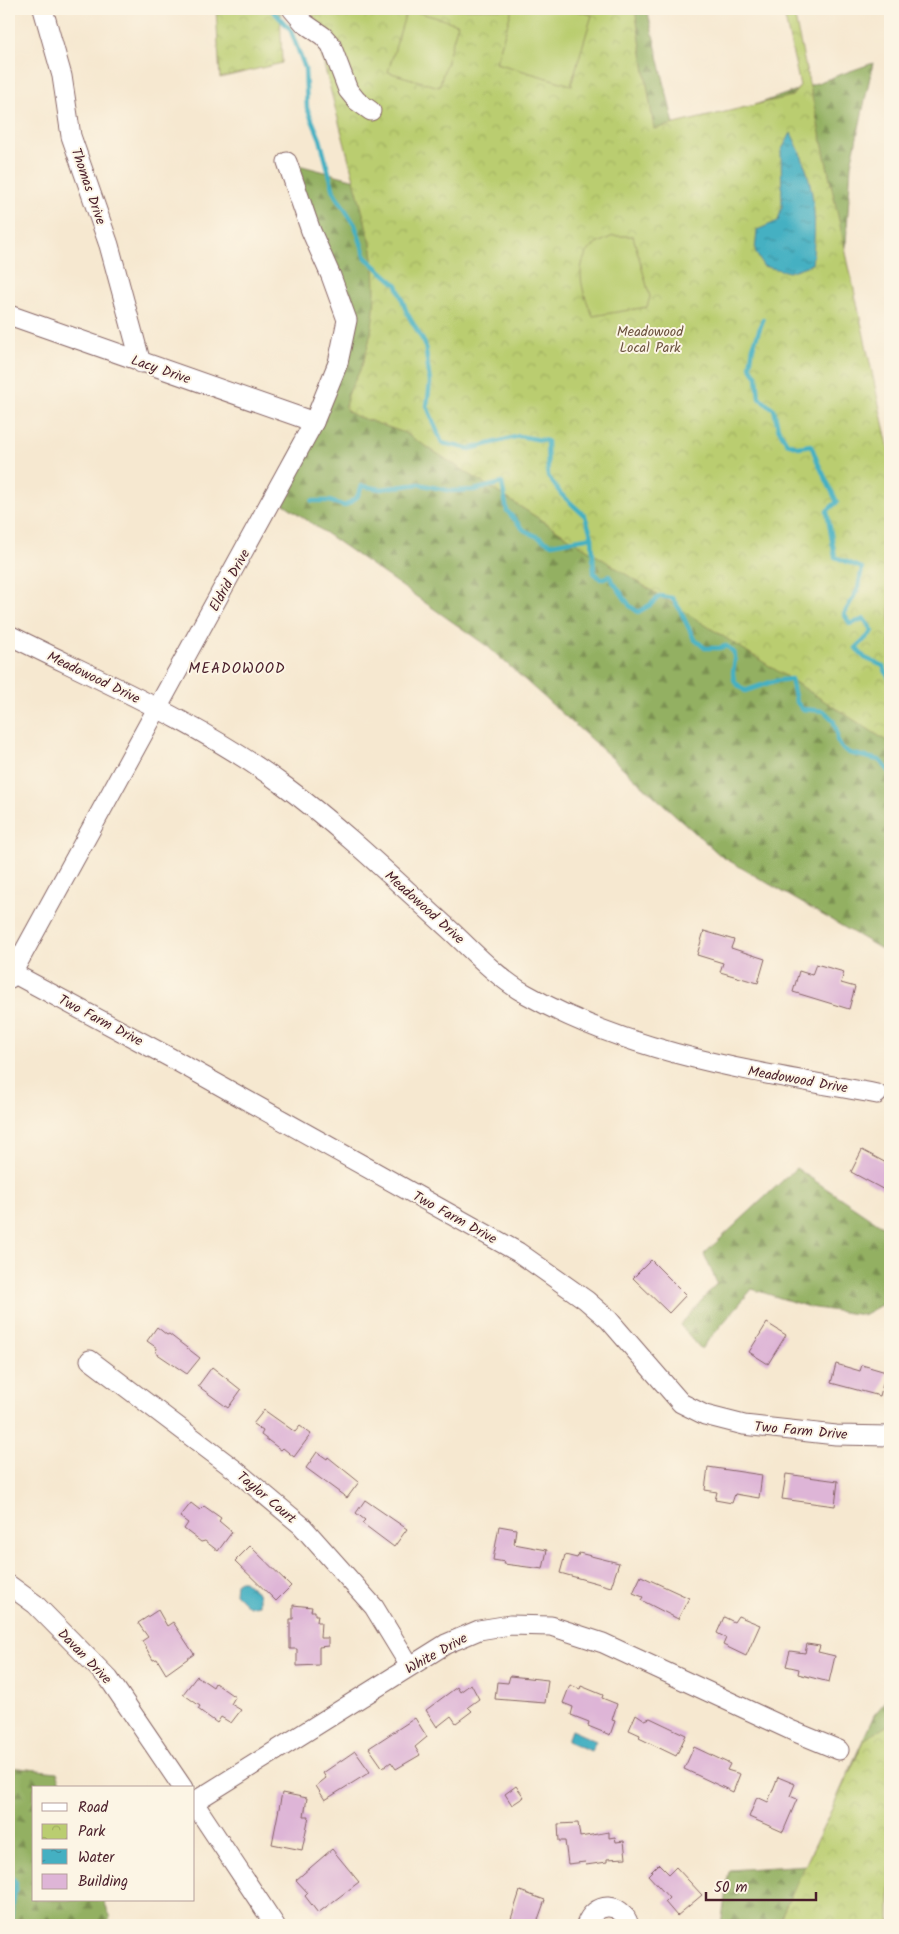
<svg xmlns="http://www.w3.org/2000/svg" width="899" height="1934" viewBox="0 0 899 1934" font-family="Kalam,sans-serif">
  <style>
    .forest { fill: url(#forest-firs); stroke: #6e6846 }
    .park { fill: url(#park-crowns); stroke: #82764e }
    .pitch { fill: #bacd70; stroke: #82764e }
    .water { fill: url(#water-ripples); stroke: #476876 }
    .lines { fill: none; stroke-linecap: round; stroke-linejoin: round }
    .stream { stroke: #44b0c2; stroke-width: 4.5 }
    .building { fill: #deb5d7 }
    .minor-casing { stroke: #866565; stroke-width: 21 }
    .minor { stroke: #fff; stroke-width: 19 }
    .labels { text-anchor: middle; stroke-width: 4; stroke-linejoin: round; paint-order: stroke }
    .street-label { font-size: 14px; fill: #4a1f2b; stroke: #fcf5e5 }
    .park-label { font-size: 14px; fill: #6c5340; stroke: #fcf5e5 }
    .neighbourhood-label { font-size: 15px; letter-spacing: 1px; fill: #4a1f2b; stroke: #fcf5e5 }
  </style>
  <defs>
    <pattern id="forest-firs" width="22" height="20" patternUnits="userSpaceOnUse" patternTransform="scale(1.25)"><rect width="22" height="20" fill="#93b062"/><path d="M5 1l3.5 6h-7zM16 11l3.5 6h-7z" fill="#7a8f51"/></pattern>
    <pattern id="park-crowns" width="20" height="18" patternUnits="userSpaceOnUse" patternTransform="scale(1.25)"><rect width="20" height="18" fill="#bacd70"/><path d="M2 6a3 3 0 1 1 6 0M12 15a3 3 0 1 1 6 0" fill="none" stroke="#a1b061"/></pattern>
    <pattern id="water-ripples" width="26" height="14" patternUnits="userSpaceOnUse" patternTransform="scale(1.25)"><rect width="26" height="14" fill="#44b0c2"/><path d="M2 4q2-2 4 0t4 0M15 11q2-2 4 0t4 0" fill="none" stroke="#3b8f9e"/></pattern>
  </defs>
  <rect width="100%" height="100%" fill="#fcf5e5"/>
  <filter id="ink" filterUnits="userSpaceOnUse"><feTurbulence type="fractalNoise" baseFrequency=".02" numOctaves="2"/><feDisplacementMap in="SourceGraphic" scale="10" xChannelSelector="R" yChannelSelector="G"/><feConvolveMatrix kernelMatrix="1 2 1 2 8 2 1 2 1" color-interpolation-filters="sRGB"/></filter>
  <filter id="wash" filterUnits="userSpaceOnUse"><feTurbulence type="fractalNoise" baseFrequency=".0096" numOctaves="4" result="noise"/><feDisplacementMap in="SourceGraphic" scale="20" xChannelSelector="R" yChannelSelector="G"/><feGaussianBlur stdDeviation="1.12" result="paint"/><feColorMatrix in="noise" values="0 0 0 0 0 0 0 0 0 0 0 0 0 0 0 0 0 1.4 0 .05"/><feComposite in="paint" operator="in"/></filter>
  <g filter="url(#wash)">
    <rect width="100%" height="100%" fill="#f6e8d0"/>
    <g class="forest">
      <path d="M597 9H647L676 133 873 63 851 165 841 324 890 522V954L721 856 487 646 274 497 347 320 287 162 405 193Z"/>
      <path d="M796 1168 888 1230 890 1227V1300L863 1315 809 1307 752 1289 701 1349 680 1325 717 1283 704 1254Z"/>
      <path d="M890 1696V1925H721L729 1870 807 1865 874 1715Z"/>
      <path d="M9 1767 57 1772 63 1788H34V1900H104L110 1918 105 1925H9Z"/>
    </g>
    <g class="park">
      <path d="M216 9H280L282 63 220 78Z"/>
      <path d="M311 9H635L654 129 792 96 800 86 783 9H793L890 455V743L405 433 356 416 347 411C341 400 358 378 362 365 376 326 378 285 371 244L321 54Z"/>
      <path d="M890 1724V1925H777L865 1739Z"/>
    </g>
    <g class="pitch">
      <path d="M407 9 458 24 439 87 388 72Z"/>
      <path d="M512 9H570L592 15 571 85 496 63Z"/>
      <path d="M613 236H633L650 297 647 307 593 316C583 294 571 263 595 245 601 241 607 239 613 236Z"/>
    </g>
    <g class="water">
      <path d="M791 133C814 178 818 213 812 264L789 272 763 266 755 251 757 230 778 221 782 206 781 151Z"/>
      <path d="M238 1581H244L259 1594V1605L249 1607 235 1593 236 1584Z"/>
      <path d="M571 1730 596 1741 591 1751 567 1741Z"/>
    </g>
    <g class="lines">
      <g class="stream">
        <path d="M271 9 290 29 305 68 307 108 320 139 334 192 355 225 366 258 397 285 407 313 425 344 430 383 427 406 442 443 470 449 519 436 547 441 548 476 561 494 585 516 592 537 594 573 601 579 609 576 630 606 638 612 650 605 660 596 672 598 679 608 694 639 705 648H719L726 646C744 656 729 666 734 679 735 684 741 687 745 691L774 681 791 679 796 701 802 709 824 711 833 720 837 732V740L841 747 849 753 879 760 890 772"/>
        <path d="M763 320 753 347 750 366 757 377 759 398 774 409 778 428 787 443 799 447 811 445 818 463 837 502 827 511 835 557 862 568 858 589 844 614 850 624 864 619 873 631 856 648 865 658 883 666 890 680"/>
        <path d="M312 501H329L345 506 357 497 362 486 381 489 419 484 451 491 474 490 502 483 507 511 524 530 552 544 592 537"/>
        <path d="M9 1872 16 1883 10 1925"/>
      </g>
    </g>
    <g id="blocks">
      <g class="building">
        <path d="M704 931 734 940 731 948 765 959 758 983 720 972 723 963 697 955Z"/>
        <path d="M816 964 844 972 841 983 855 987 849 1009 793 992 799 971 812 975Z"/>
        <path d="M862 1150 890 1165V1193L851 1172Z"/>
        <path d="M651 1260 686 1295 669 1313 633 1278Z"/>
        <path d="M767 1323 786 1335 768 1364 749 1352Z"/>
        <path d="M157 1327 167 1335 169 1334 200 1358 187 1374 156 1353 157 1348 147 1341Z"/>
        <path d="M836 1364 860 1371 862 1365 886 1372 880 1396 831 1383Z"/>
        <path d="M212 1367 241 1390 228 1408 198 1386Z"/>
        <path d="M264 1410 295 1432 300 1426 311 1434 294 1457 283 1448 281 1450 261 1435 263 1431 253 1424Z"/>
        <path d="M317 1452 327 1459 328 1457 359 1482 347 1498 306 1468Z"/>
        <path d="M708 1467 762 1475 759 1498 735 1494 732 1503 715 1500 717 1492 705 1490Z"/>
        <path d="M786 1474 838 1481 835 1506 782 1499Z"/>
        <path d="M365 1500 407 1529 394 1547 362 1523 365 1520 356 1513Z"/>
        <path d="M191 1503 200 1510 204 1506 221 1518 219 1521 232 1532 218 1551 205 1541 201 1542 184 1529 188 1523 180 1517Z"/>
        <path d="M499 1526 516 1529 514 1544 547 1550 543 1569 504 1564 505 1562 493 1560Z"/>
        <path d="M250 1546 291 1586 276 1601 235 1561Z"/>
        <path d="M579 1553 619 1563 611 1587 560 1573 565 1555 577 1558Z"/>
        <path d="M641 1576 689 1598 678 1619 641 1600 643 1597 633 1593Z"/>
        <path d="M293 1605 312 1607 311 1611H315V1615H318L317 1622H321L320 1638H328V1646L319 1647V1665L297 1666V1649H290V1619H293Z"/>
        <path d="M158 1610 167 1626 173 1622 194 1654 166 1674 157 1659 153 1660 142 1641 148 1637 138 1623Z"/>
        <path d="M738 1616 760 1625 746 1656 723 1645 726 1638 717 1633 724 1617 734 1622Z"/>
        <path d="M807 1644 820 1646 818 1652 835 1656 829 1682 798 1674 799 1669 786 1666 790 1651 805 1653Z"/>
        <path d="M197 1676 213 1687 215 1683 235 1697 231 1704 241 1710 231 1723 221 1717 217 1723 198 1709 200 1706 183 1694Z"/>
        <path d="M510 1676 548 1680 545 1703 495 1699 497 1682 508 1683Z"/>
        <path d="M471 1684 479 1699 468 1707 472 1711 456 1723 451 1716 437 1727 426 1710 457 1687 460 1692Z"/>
        <path d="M570 1685 580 1689 581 1686 603 1695 602 1698 617 1704 612 1720 615 1721 610 1735 588 1726 589 1722 571 1715 573 1707 563 1703Z"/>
        <path d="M636 1714 645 1720 650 1718 686 1735 676 1756 639 1738 640 1735 629 1730Z"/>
        <path d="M415 1718 427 1737 415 1747 420 1755 396 1769 391 1762 383 1768 369 1748Z"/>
        <path d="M694 1747 730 1764 727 1770 740 1774 733 1792 684 1769Z"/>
        <path d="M355 1751 370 1772 325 1800 316 1786 326 1778 323 1773Z"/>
        <path d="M778 1777 795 1784 790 1796 797 1799 783 1832 749 1817 757 1797 768 1802Z"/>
        <path d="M516 1786 524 1797 512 1805 505 1794Z"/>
        <path d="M282 1793 307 1798 304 1816H309L302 1850 272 1844Z"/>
        <path d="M578 1823 580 1837 609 1832V1838L615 1837 616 1842 624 1841 626 1858 607 1859V1862L586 1865 585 1862 568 1864 565 1841H559L558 1824Z"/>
        <path d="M332 1849 359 1882 318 1913 305 1896 308 1893 296 1880Z"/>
        <path d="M659 1864 669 1874 676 1867 702 1895 677 1916 665 1902 669 1898 648 1875Z"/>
        <path d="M520 1891 545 1900 536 1925H509Z"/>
      </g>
    </g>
  </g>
  <g filter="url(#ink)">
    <use href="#blocks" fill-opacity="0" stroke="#866565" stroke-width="1"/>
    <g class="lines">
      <defs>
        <g id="minor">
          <path d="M43 9 62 76 71 136 109 245 141 363"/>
          <path d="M292 9 304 23 323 36 331 45 348 90 357 101 371 111"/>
          <path d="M9 315 314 422"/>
          <path d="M9 635C103 682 202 724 286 787 344 830 396 881 449 929 473 951 497 978 526 994 632 1055 758 1072 877 1094"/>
          <path d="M9 971 171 1058 518 1252 586 1300 609 1320 681 1403 705 1415 744 1425 836 1435 890 1436"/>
          <path d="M9 979 314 422 338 363 347 320 331 276 311 231 287 162"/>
          <path d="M90 1360 234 1469 301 1525 374 1607 410 1666"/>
          <path d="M9 1585 35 1604 109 1679 183 1788"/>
          <path d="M194 1802 446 1644 479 1630 510 1625 551 1626 603 1643 793 1731 839 1750"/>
          <path d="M194 1803 275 1925"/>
          <path d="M586 1925C594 1902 621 1900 629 1925"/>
        </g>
      </defs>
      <use href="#minor" class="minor-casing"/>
      <use href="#minor" class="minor"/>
    </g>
  </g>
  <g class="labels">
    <g class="street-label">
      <text transform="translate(89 186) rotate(71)" y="5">Thomas Drive</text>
      <text transform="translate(161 369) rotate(19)" y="5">Lacy Drive</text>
      <text transform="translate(229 580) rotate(-61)" y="5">Eldrid Drive</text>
      <text transform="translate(94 677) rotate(26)" y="5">Meadowood Drive</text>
      <text transform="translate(425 907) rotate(42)" y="5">Meadowood Drive</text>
      <text transform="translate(101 1020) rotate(28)" y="5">Two Farm Drive</text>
      <text transform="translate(798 1079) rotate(10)" y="5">Meadowood Drive</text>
      <text transform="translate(455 1217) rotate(29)" y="5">Two Farm Drive</text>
      <text transform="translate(801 1430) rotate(5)" y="5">Two Farm Drive</text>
      <text transform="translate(267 1497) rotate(40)" y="5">Taylor Court</text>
      <text transform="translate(436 1653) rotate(-29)" y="5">White Drive</text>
      <text transform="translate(85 1656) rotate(46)" y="5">Davan Drive</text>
    </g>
    <g class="park-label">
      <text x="650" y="336">Meadowood<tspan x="650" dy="16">Local Park</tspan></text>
    </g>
    <g class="neighbourhood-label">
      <text x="237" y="673">MEADOWOOD</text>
    </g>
  </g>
  <rect width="899" height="1934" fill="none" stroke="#fcf5e5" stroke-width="30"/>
  <rect x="32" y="1786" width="162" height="115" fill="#fcf5e5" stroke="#b59f9b"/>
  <rect x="42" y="1803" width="25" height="8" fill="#ffffff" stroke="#b59f9b"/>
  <text x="78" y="1812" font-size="15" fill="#4a1f2b">Road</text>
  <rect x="42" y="1824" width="25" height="15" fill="url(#park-crowns)" stroke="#b59f9b"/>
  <text x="78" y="1836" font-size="15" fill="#4a1f2b">Park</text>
  <rect x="42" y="1849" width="25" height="15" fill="url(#water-ripples)" stroke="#b59f9b"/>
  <text x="78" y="1862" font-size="15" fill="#4a1f2b">Water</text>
  <rect x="42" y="1874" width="25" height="15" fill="#deb5d7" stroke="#b59f9b"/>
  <text x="78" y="1886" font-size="15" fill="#4a1f2b">Building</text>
  <path d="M706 1892v8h110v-8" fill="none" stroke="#4a1f2b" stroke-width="2.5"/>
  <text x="714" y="1892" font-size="15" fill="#4a1f2b" stroke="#fcf5e5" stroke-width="4" paint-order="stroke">50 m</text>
</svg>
